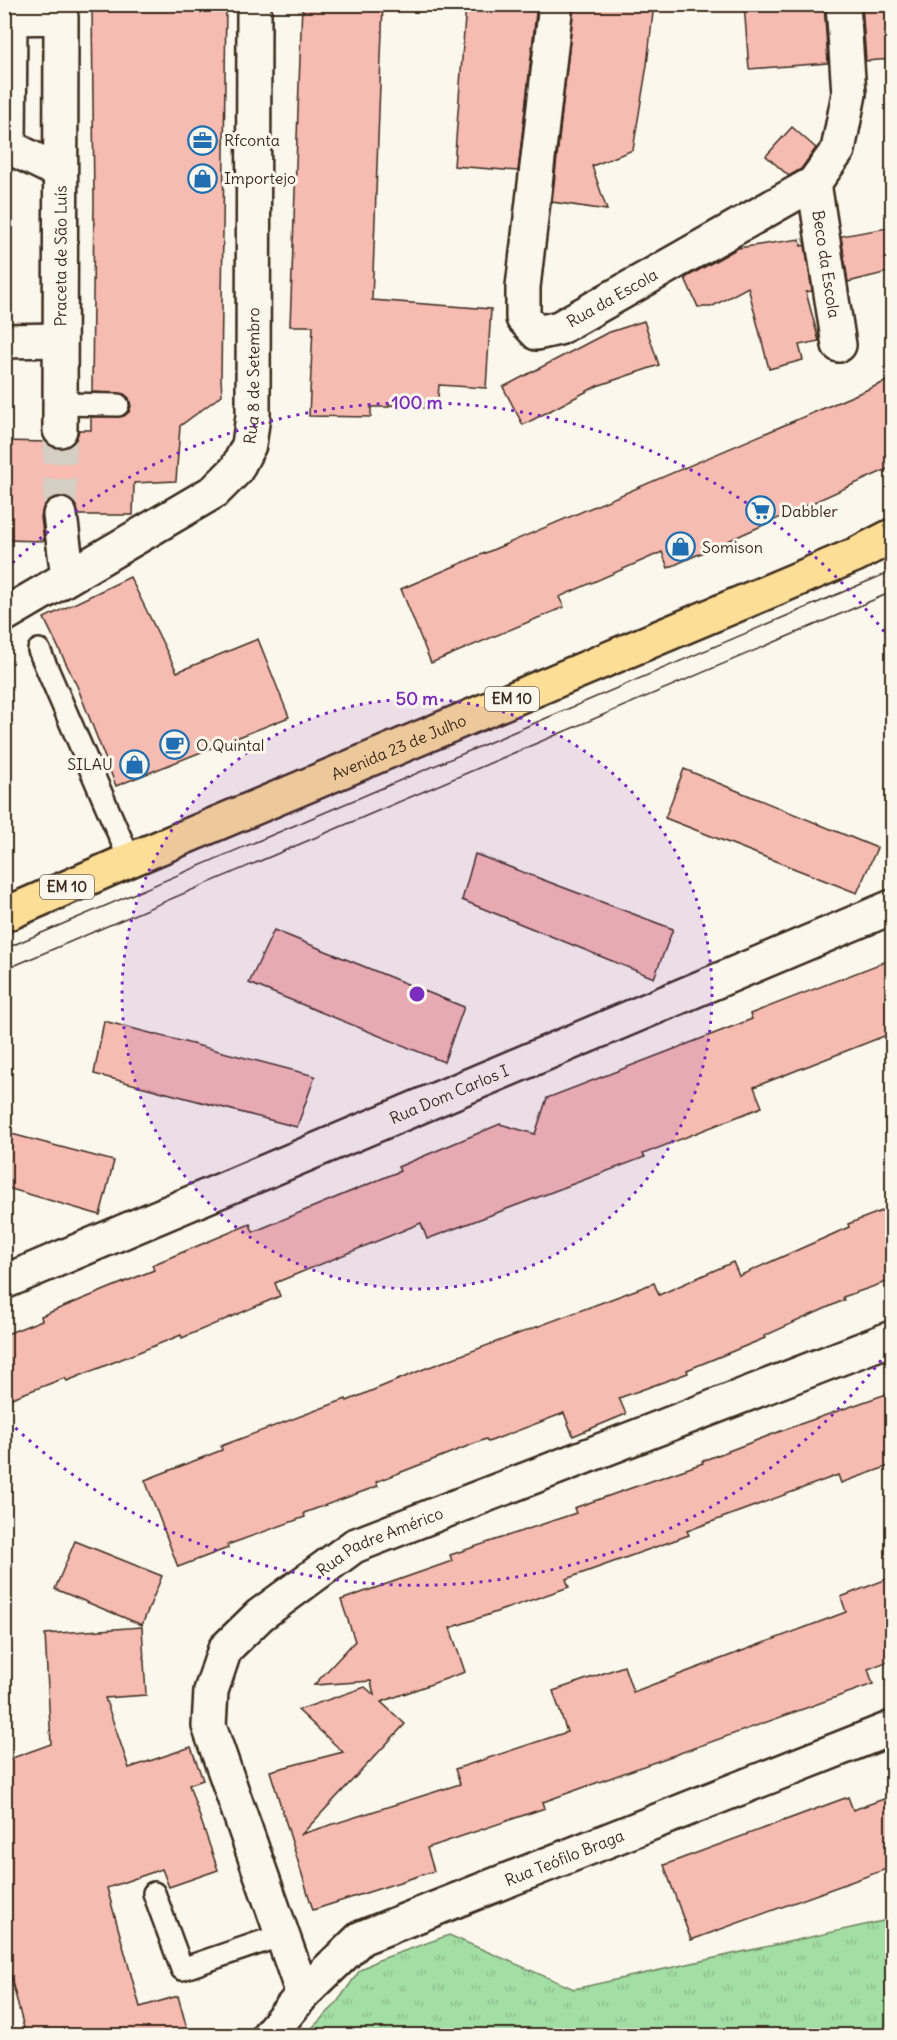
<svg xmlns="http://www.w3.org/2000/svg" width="897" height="2040" viewBox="0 0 897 2040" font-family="Delius,sans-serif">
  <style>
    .grass { fill: url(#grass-tufts); stroke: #6f8461; stroke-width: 1.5 }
    .building { fill: #f6bbb1; stroke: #3b2a1e; stroke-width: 1.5 }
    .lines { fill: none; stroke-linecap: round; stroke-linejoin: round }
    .minor-tunnel { stroke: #d5cec3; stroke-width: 33; stroke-dasharray: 33 16; stroke-linecap: butt }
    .service-casing { stroke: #3b2a1e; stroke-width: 26 }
    .minor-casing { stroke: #3b2a1e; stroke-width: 38 }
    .tertiary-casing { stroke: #3b2a1e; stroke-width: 38 }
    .primary-casing { stroke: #3b2a1e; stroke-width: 38 }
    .service { stroke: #fbf7ec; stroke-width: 21 }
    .minor { stroke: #fbf7ec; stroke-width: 33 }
    .tertiary { stroke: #fbf7ec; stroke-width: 33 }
    .primary { stroke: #fcde96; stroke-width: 33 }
    .tram { stroke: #3b2a1e; stroke-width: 1.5 }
    .ring { fill: none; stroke: #7b2cbf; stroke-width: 3; stroke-dasharray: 3 6 }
    .labels { text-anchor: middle; stroke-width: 6; stroke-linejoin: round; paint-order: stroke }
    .shield { fill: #fbf7ec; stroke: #75685c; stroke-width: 1.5 }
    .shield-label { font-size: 15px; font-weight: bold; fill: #3b2a1e }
    .poi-label { font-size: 16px; fill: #3b2a1e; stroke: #fbf7ec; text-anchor: start }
    .street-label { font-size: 16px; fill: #3b2a1e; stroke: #fbf7ec }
    .centre { fill: #7b2cbf; stroke: #fbf7ec; stroke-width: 3 }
    .ring-label { font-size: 18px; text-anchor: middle; font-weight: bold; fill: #7b2cbf; stroke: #fbf7ec; stroke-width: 6; stroke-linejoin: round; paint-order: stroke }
  </style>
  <defs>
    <pattern id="grass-tufts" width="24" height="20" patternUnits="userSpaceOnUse" patternTransform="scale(1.5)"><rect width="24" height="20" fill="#a3dea4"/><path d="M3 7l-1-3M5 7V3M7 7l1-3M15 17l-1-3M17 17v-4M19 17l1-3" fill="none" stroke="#8dbf8d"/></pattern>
  </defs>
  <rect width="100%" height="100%" fill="#fbf7ec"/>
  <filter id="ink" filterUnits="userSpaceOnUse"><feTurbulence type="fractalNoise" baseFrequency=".0167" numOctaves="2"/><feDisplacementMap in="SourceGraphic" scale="12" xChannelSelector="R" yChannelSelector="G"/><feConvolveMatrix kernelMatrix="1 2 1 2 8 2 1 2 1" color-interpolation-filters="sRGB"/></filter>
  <g filter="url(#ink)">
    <path class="grass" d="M892 1919V2035H305L335 2005 360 1970 376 1961 449 1935 574 1989Z"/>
    <g class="building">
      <path d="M92 4H226L221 378 222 395 180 426 176 481 134 483 133 515H79L74 503 67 498 57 497 48 501 43 508 41 517 44 541 4 540V441L46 442 51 446 59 449 69 446 76 440 79 430H91V417L124 416 129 412 131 406 129 398 124 394 92 392 94 202Z"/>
      <path d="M302 4H383L372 300 491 309 486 388 439 385 437 409 389 405V407H371V417L309 416 313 326H290Z"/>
      <path d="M466 4H537L518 171 454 166Z"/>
      <path d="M574 4H654L647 65 633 150 592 166 607 210 552 202Z"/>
      <path d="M744 4H824L828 63 749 69Z"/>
      <path d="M862 4H892V59L866 61Z"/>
      <path d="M792 127 816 148 801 169 789 176 766 156Z"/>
      <path d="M887 228 892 271 848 282 841 236Z"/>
      <path d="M800 239 801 246 805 245 812 291 806 292 819 341 799 345 803 360 769 369 748 287 711 307H698L685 278 738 248Z"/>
      <path d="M644 321 659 365 597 386 523 425 503 387 607 333Z"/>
      <path d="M892 379V467L668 568 662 552 559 597 564 607 431 663 401 589Z"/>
      <path d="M130 577 177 672 258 639 289 717 116 786 77 686 44 618Z"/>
      <path d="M684 769 877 848 857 893 665 818Z"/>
      <path d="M475 854 673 929 654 978 462 900Z"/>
      <path d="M274 930 464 1007 444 1062 249 983Z"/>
      <path d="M892 959V1033L754 1087 762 1107 643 1154 645 1157 427 1239 421 1223 275 1283 280 1296 182 1338 181 1335 67 1381 65 1378 4 1401V1335L42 1320 41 1316 154 1270 152 1265 250 1224 253 1232 400 1171 398 1167 500 1124 535 1134 547 1098 752 1019 750 1014Z"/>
      <path d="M104 1021 315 1076 297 1127 94 1074Z"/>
      <path d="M4 1132 114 1161 100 1215 4 1187Z"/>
      <path d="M892 1207V1280L843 1297 844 1300 764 1336 765 1338 687 1370 688 1373 619 1398 626 1414 573 1436 564 1413 488 1442 486 1439 376 1482 378 1486 304 1513 305 1517 227 1545 228 1548 178 1567 145 1480 222 1450 221 1446 346 1399 347 1401 424 1369 654 1283 659 1295 733 1262 739 1276 849 1227 848 1224Z"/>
      <path d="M892 1392V1465L841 1483 838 1475 687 1531 689 1535 566 1579 569 1587 450 1628 465 1672 381 1702 405 1724 302 1834 460 1784 455 1769 567 1732 553 1691 624 1666 633 1692 846 1612 841 1597 892 1577V1660L868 1669 873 1684 543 1802 545 1808 427 1848 434 1871 313 1910 270 1771 343 1752 298 1710 365 1687 374 1695 371 1681 314 1685 355 1641 341 1600 452 1561 450 1555 576 1513 574 1508 703 1463 702 1461 789 1428Z"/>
      <path d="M75 1541 162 1576 142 1625 55 1589Z"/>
      <path d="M142 1627 146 1695 105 1698 129 1768 191 1747 203 1780 189 1785 218 1870 169 1887 162 1869 107 1888 140 2007 178 1996 189 2036H26L5 1954 7 1918 4 1911V1761L51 1744 45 1634Z"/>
      <path d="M892 1796V1867L691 1940 664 1865 848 1797 853 1810Z"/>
    </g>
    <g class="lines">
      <path class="minor-tunnel" d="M60 430V515"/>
      <defs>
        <g id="service">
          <path d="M60 404 118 405"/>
          <path d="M39 650 130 860"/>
          <path d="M154 1893 182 1969 282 1935"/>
        </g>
        <g id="minor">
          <path id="s1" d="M556 4 523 287V318L537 333 559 328 814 183 838 150 849 94 843 4"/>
          <path id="s2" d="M814 183 839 345"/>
          <path d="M4 341 60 340"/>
          <path id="s3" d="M60 430 61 17 10 18 9 147 60 172"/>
          <path d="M60 515 68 577"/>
          <path id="s4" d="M4 1282 892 907"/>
          <path id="s5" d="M303 1994 209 1726 211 1691 225 1649 260 1615 354 1546 892 1338"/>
          <path id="s6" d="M268 2036 303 1994 361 1938 892 1728"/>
        </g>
        <g id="tertiary">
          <path id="s7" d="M4 615 215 491 236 470 249 445 253 416 254 4"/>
        </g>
        <g id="primary">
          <path id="s8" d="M4 915 130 860 855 555 892 536"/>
        </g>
      </defs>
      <use href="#service" class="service-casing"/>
      <use href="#minor" class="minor-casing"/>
      <use href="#tertiary" class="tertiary-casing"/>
      <use href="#primary" class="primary-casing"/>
      <use href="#service" class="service"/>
      <use href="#minor" class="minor"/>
      <use href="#tertiary" class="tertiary"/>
      <use href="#primary" class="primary"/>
      <g class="tram">
        <path d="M4 949 892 571"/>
        <path d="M4 970 892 592"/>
      </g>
    </g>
  </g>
  <circle cx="417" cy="994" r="295" fill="#7b2cbf" fill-opacity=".12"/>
  <g class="ring">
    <circle cx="417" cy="994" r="295"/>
    <path d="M892 1346A591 591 0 0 1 6 1419M6 569A591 591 0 0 1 892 642"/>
  </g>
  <defs>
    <symbol id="office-ring" viewBox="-11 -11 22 22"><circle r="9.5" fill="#fbf7ec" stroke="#1f6fb2" stroke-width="1.5"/><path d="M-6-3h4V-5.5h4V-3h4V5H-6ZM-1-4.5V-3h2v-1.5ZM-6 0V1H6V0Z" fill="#1f6fb2"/></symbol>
    <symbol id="shop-ring" viewBox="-11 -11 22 22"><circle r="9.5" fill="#fbf7ec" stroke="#1f6fb2" stroke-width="1.5"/><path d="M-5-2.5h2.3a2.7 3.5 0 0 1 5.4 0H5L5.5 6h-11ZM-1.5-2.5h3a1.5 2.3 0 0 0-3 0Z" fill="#1f6fb2"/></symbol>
    <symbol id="supermarket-ring" viewBox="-11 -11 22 22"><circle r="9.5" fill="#fbf7ec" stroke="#1f6fb2" stroke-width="1.5"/><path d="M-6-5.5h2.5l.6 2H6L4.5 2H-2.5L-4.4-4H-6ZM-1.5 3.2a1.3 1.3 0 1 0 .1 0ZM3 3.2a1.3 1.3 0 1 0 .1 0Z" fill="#1f6fb2"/></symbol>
    <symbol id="cafe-ring" viewBox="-11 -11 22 22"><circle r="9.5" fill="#fbf7ec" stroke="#1f6fb2" stroke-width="1.5"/><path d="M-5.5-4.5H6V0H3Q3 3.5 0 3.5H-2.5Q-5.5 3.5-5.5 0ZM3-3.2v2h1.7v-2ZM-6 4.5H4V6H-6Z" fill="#1f6fb2"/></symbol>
  </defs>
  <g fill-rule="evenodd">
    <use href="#office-ring" x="186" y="124" width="33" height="33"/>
    <use href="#shop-ring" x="186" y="162" width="33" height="33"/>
    <use href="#supermarket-ring" x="744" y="494" width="33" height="33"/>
    <use href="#shop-ring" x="664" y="530" width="33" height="33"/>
    <use href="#cafe-ring" x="158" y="728" width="33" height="33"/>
    <use href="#shop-ring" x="118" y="748" width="33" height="33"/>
  </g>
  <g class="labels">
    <g class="shield">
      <rect x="485" y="687" width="54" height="24" rx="4.5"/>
      <rect x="40" y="875" width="54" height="24" rx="4.5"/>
    </g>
    <g class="shield-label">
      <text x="512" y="704">EM 10</text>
      <text x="67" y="892">EM 10</text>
    </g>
    <g class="poi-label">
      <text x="224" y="146">Rfconta</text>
      <text x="224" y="184">Importejo</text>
      <text x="781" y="517">Dabbler</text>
      <text x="702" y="553">Somison</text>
      <text x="196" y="751">O Quintal</text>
      <text x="113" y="770" text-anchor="end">SILAU</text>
    </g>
    <g class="street-label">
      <text dy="6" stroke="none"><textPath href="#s3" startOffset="174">Praceta de São Luís</textPath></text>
      <text dy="6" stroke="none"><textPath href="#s2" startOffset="82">Beco da Escola</textPath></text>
      <text dy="6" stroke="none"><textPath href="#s1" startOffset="420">Rua da Escola</textPath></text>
      <text dy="6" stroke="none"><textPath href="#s7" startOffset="372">Rua 8 de Setembro</textPath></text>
      <text dy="6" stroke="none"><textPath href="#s8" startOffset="429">Avenida 23 de Julho</textPath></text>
      <text dy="6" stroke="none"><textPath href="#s4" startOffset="483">Rua Dom Carlos I</textPath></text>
      <text dy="6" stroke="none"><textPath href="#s5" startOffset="554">Rua Padre Américo</textPath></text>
      <text dy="6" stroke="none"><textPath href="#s6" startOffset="354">Rua Teófilo Braga</textPath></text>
    </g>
  </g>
  <circle cx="417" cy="994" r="9" class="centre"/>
  <g class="ring-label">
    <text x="417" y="409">100 m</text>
    <text x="417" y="705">50 m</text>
  </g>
  <rect width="897" height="2040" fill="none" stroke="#fbf7ec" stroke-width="24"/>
  <rect x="12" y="12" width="873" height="2016" fill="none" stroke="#3b2a1e" stroke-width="2" filter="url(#ink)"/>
</svg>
